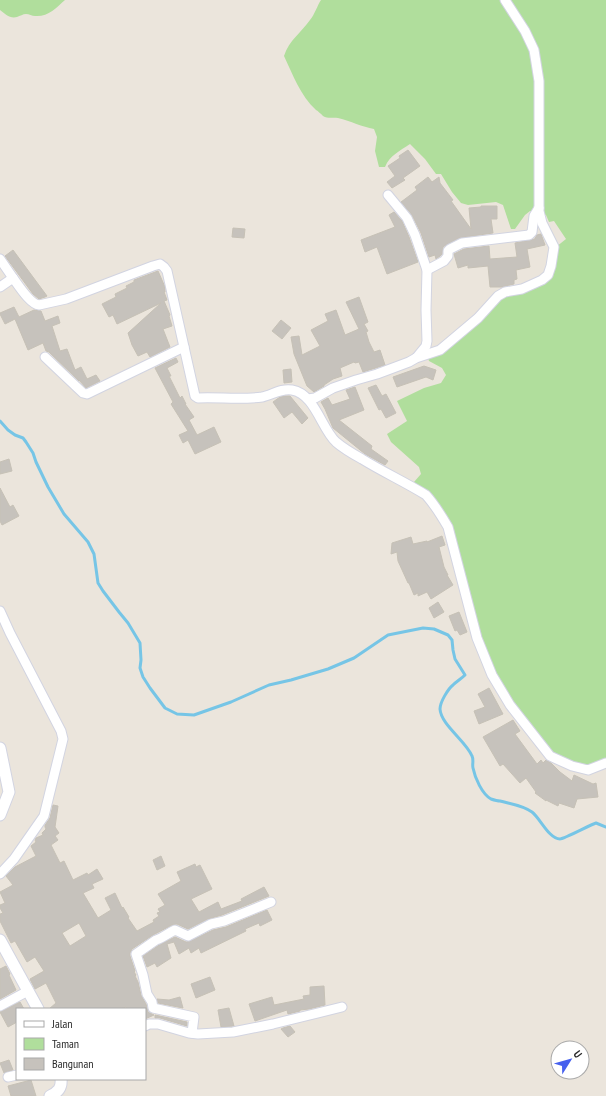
<svg xmlns="http://www.w3.org/2000/svg" width="606" height="1096" viewBox="0 0 606 1096" font-family="'PT Sans Narrow',sans-serif">
  <style>
    .green { fill: #b0de9c }
    .lines { fill: none; stroke-linecap: round; stroke-linejoin: round }
    .stream { stroke: #76c5e6; stroke-width: 3 }
    .building { fill: #c6c2bc; stroke: #c6c1b6; fill-rule: evenodd }
    .minor-casing { stroke: #d2d4e1; stroke-width: 11 }
    .tertiary-casing { stroke: #d2d4e1; stroke-width: 13 }
    .minor { stroke: #fff; stroke-width: 9 }
    .tertiary { stroke: #fff; stroke-width: 11 }
  </style>
  <rect width="100%" height="100%" fill="#ebe5dc"/>
  <g class="green">
    <path d="M0 0H65C56 8 48 17 35 16 32 16 29 14 26 14 23 14 20 16 17 17 10 19 5 14 0 10Z"/>
    <path d="M321 0H606V763L588 766 573 764 551 754 512 704 494 674 479 637 450 526 427 493 414 482 421 474 419 467 391 442 387 434 407 421 397 401 424 388 441 383 446 375 442 368 429 361 428 358 499 298 543 281 556 247 566 239 554 221 549 222 546 215 530 211 525 215 515 229H511L503 205 496 202 468 205 461 203 452 192 441 174H436L425 159 410 144C400 151 390 155 385 167H379L375 151 377 137 374 129C362 127 351 121 338 118 333 117 328 119 323 116 321 114 318 111 316 110 300 95 293 75 284 56 289 40 301 33 310 20 315 14 317 6 321 0Z"/>
  </g>
  <g class="lines">
    <path class="stream" d="M0 421 8 430 15 435 23 438 26 442 33 453 36 462 48 487 64 514 88 542 94 554 98 583 103 591 119 612 128 623 140 643 141 660 140 668 143 677 150 688 165 708 177 714 194 715 231 702 269 685 291 680 328 669 354 658 388 635 423 628 434 629 448 635 452 640 453 650 455 659 465 675C461 679 457 681 453 685 448 689 440 702 440 709 441 725 466 741 472 756 474 760 472 764 473 768 475 778 482 794 491 799 494 800 498 801 500 801 511 804 522 805 532 812 540 818 549 839 560 839 564 839 590 825 596 823L606 827"/>
  </g>
  <g class="building">
    <path d="M408 150 420 166 403 178 405 180 392 188 387 182 395 176 388 166 400 158 399 156Z"/>
    <path d="M428 177 432 182 439 177 440 183 453 200 451 201 471 229 469 208 481 207V206H497V219H491L493 233 459 238 446 245 443 247 442 254 440 256 436 259 435 255 429 257 421 233 412 215 401 202 417 190 415 187Z"/>
    <path d="M394 212 402 221 409 237 418 262 387 274 377 247 365 252 361 240 395 227 389 215Z"/>
    <path d="M233 228 245 229 244 238 232 237Z"/>
    <path d="M541 234 545 245 527 249 530 267 516 270 517 279 514 280V284L502 287H490L488 266 468 268V265L458 268 454 254 464 249 489 246 490 259 517 257 515 243 535 239V238L537 235Z"/>
    <path d="M13 250 47 296 45 297 39 299 33 294 5 256Z"/>
    <path d="M158 271 165 287V292H164L167 300 164 301 170 315 169 316 172 326 163 329 170 347 150 357 147 352 138 356 132 345 128 333 161 303 117 324 113 315 109 317 102 304 116 297 115 294 127 288 126 286 134 282V280Z"/>
    <path d="M359 297 368 322 364 324 368 331 366 332 369 342 374 352 380 350 385 365 363 372 359 362 355 363 354 362 340 368 342 376 333 379 324 385V386L314 392 307 386 294 354 291 337 299 336 302 355 320 346 311 330 328 321 325 314 336 310 345 335 359 329 346 302Z"/>
    <path d="M14 307 19 317 34 310 41 311 45 321 58 316 60 323 52 326 60 351 67 349 75 370 81 367 87 379 96 375 100 381 86 388 79 380V381L49 352 46 351 43 343 28 350 15 319 5 324 0 314V313Z"/>
    <path d="M281 320 291 328 282 339 272 331Z"/>
    <path d="M176 358 178 362 167 368 171 376H169L180 398 182 396 186 404H185L194 417 189 420 197 435 214 427 221 442 195 454 188 440 183 443 179 435 188 431 171 404 173 402 155 368Z"/>
    <path d="M424 366 436 370 433 380 426 377 397 387 393 377Z"/>
    <path d="M291 369 292 382 284 383 283 370Z"/>
    <path d="M376 385 382 396 386 394 396 413 386 418 381 409 379 410 368 388Z"/>
    <path d="M355 387 364 410 339 420 372 446 371 449 388 461 385 465 365 454 333 428 325 409 321 402 328 398 332 405 350 399 346 390Z"/>
    <path d="M285 396H290L308 418 302 424 292 412 284 418 273 402 280 397Z"/>
    <path d="M9 459 12 471 0 474V462Z"/>
    <path d="M0 488 10 507 13 505 19 516 2 525 0 521Z"/>
    <path d="M442 536 445 545 439 547 444 567 448 575H447L453 585 431 599 427 592 418 596V593L414 595 409 583H408L398 561 397 552 391 554 392 543 411 537 413 544 427 541V542Z"/>
    <path d="M438 602 444 612 434 618 429 608Z"/>
    <path d="M459 612 467 632 460 635 457 630 455 631 449 616Z"/>
    <path d="M489 688 503 714 479 724 474 711 485 707 478 694Z"/>
    <path d="M513 720 520 731 515 734 537 764 541 760 543 763 546 760 551 763 560 772 572 781 574 775 593 784 596 783 598 797 577 799 574 808 559 803 558 806 546 800V801L535 793 536 792 526 778 520 783 503 764 500 766 483 737Z"/>
    <path d="M53 805 58 806 55 827 59 833 55 836 58 840 51 845 60 863 64 861 73 880 87 873 88 875 97 869 103 879 92 884 94 888 83 893 98 918 111 910 105 898 115 893 122 908 123 907 129 917 128 918 137 931 154 922 153 920 159 916 157 913 160 912 158 909 165 905 158 894 181 881 177 872 195 864 196 867 200 865 212 889 191 899 199 912 218 902 221 909 242 901 241 899 264 887 269 896 222 915 208 919 188 929 177 924 172 925 153 935 132 949 130 953V956L135 971 134 972 136 975 135 976 138 982 141 995 146 1004 148 1012 154 1015 145 1019V1009H127L126 1007 120 1009H49L56 1003 46 983 35 989 30 979 44 971 35 957 27 962 15 941 11 943 0 921V914L3 913 0 908V905L5 903 0 892 13 885 6 876 15 867 36 856 31 846 36 842 35 840 36 838 43 835 42 833 46 829 45 827V825L50 818ZM79 923 86 936 70 946 62 933Z"/>
    <path d="M161 856 165 866 157 870 153 860Z"/>
    <path d="M267 910 272 920 260 926 259 923 245 929 246 931 201 953 199 948 191 953 189 948 179 954 174 942 167 944 171 958 157 967 155 963 147 967 143 956 159 945 175 937 186 942 190 941 213 930 226 927Z"/>
    <path d="M6 966 10 974 9 975 16 990 0 999V969Z"/>
    <path d="M210 977 215 990 196 998 191 984Z"/>
    <path d="M324 986 325 1005 309 1009 300 1010V1011L288 1014 287 1010 255 1021 249 1004 272 997 274 1005 304 999 303 996 310 995V987Z"/>
    <path d="M180 997 183 1008 158 1003 157 999 169 1000Z"/>
    <path d="M20 1002 24 1009H17V1022L8 1027 0 1012Z"/>
    <path d="M229 1008 234 1026 221 1027 218 1010Z"/>
    <path d="M155 1015 187 1022V1026L160 1018H155Z"/>
    <path d="M290 1026 295 1032 288 1037 281 1029 283 1028Z"/>
    <path d="M9 1060 13 1070 4 1073 0 1063Z"/>
    <path d="M31 1080 36 1096H11L8 1086Z"/>
  </g>
  <g class="lines">
    <defs>
      <g id="minor">
        <path d="M388 195 407 218 415 235 427 270 426 310 427 341 426 346 417 357"/>
        <path d="M0 259 13 278"/>
        <path d="M427 270 444 261 448 256V251L450 249 462 243 529 235 532 232 534 216 539 208"/>
        <path d="M0 287 13 278C19 286 30 304 39 305L66 299 153 266 160 264 164 267 167 271 195 396 198 398C219 397 241 400 262 397 272 395 281 388 292 390 315 394 321 428 336 442 344 449 353 454 362 459 383 472 405 482 426 495 435 505 441 515 448 527L477 638 492 675 510 705 550 756 572 766 588 770 606 763"/>
        <path d="M45 357 83 393 87 394 184 347"/>
        <path d="M308 399 315 398 333 388 356 380 377 374 409 362 416 358 440 350 478 318 498 296 505 292 522 289 542 280 548 275 551 266 554 247 542 223 539 211V81L534 50 525 31 505 0"/>
        <path d="M0 611 10 633 61 731 63 739 44 816 14 859 0 874"/>
        <path d="M0 1006 28 991"/>
        <path d="M145 1026 149 1024H158L189 1033 198 1034 233 1032 273 1024 342 1007"/>
        <path d="M192 1033 194 1017 153 1008 152 1002 147 994 143 975 136 954 156 940C163 938 168 933 175 930L188 936 211 924 224 921 271 902"/>
        <path d="M8 1077 17 1075"/>
      </g>
      <g id="tertiary">
        <path d="M0 748 9 792 0 815"/>
        <path d="M0 940 38 1009"/>
        <path d="M50 1096C58 1092 62 1088 61 1079"/>
      </g>
    </defs>
    <use href="#minor" class="minor-casing"/>
    <use href="#tertiary" class="tertiary-casing"/>
    <use href="#minor" class="minor"/>
    <use href="#tertiary" class="tertiary"/>
  </g>
  <rect x="16" y="1008" width="130" height="72" fill="#ffffff" stroke="#a9a9a9"/>
  <rect x="24" y="1021" width="20" height="6" fill="#ffffff" stroke="#a9a9a9"/>
  <text x="52" y="1028" font-size="12" fill="#292929">Jalan</text>
  <rect x="24" y="1038" width="20" height="12" fill="#b0de9c" stroke="#a9a9a9"/>
  <text x="52" y="1048" font-size="12" fill="#292929">Taman</text>
  <rect x="24" y="1058" width="20" height="12" fill="#c6c2bc" stroke="#a9a9a9"/>
  <text x="52" y="1068" font-size="12" fill="#292929">Bangunan</text>
  <g transform="translate(570 1060) rotate(53)"><circle r="19" fill="#ffffff" stroke="#a9a9a9"/>
  <path d="M0-3L7 15L0 10L-7 15Z" fill="#4660ee"/>
  <text y="-6" font-size="11" font-weight="bold" text-anchor="middle" fill="#292929">U</text>
  </g>
</svg>
